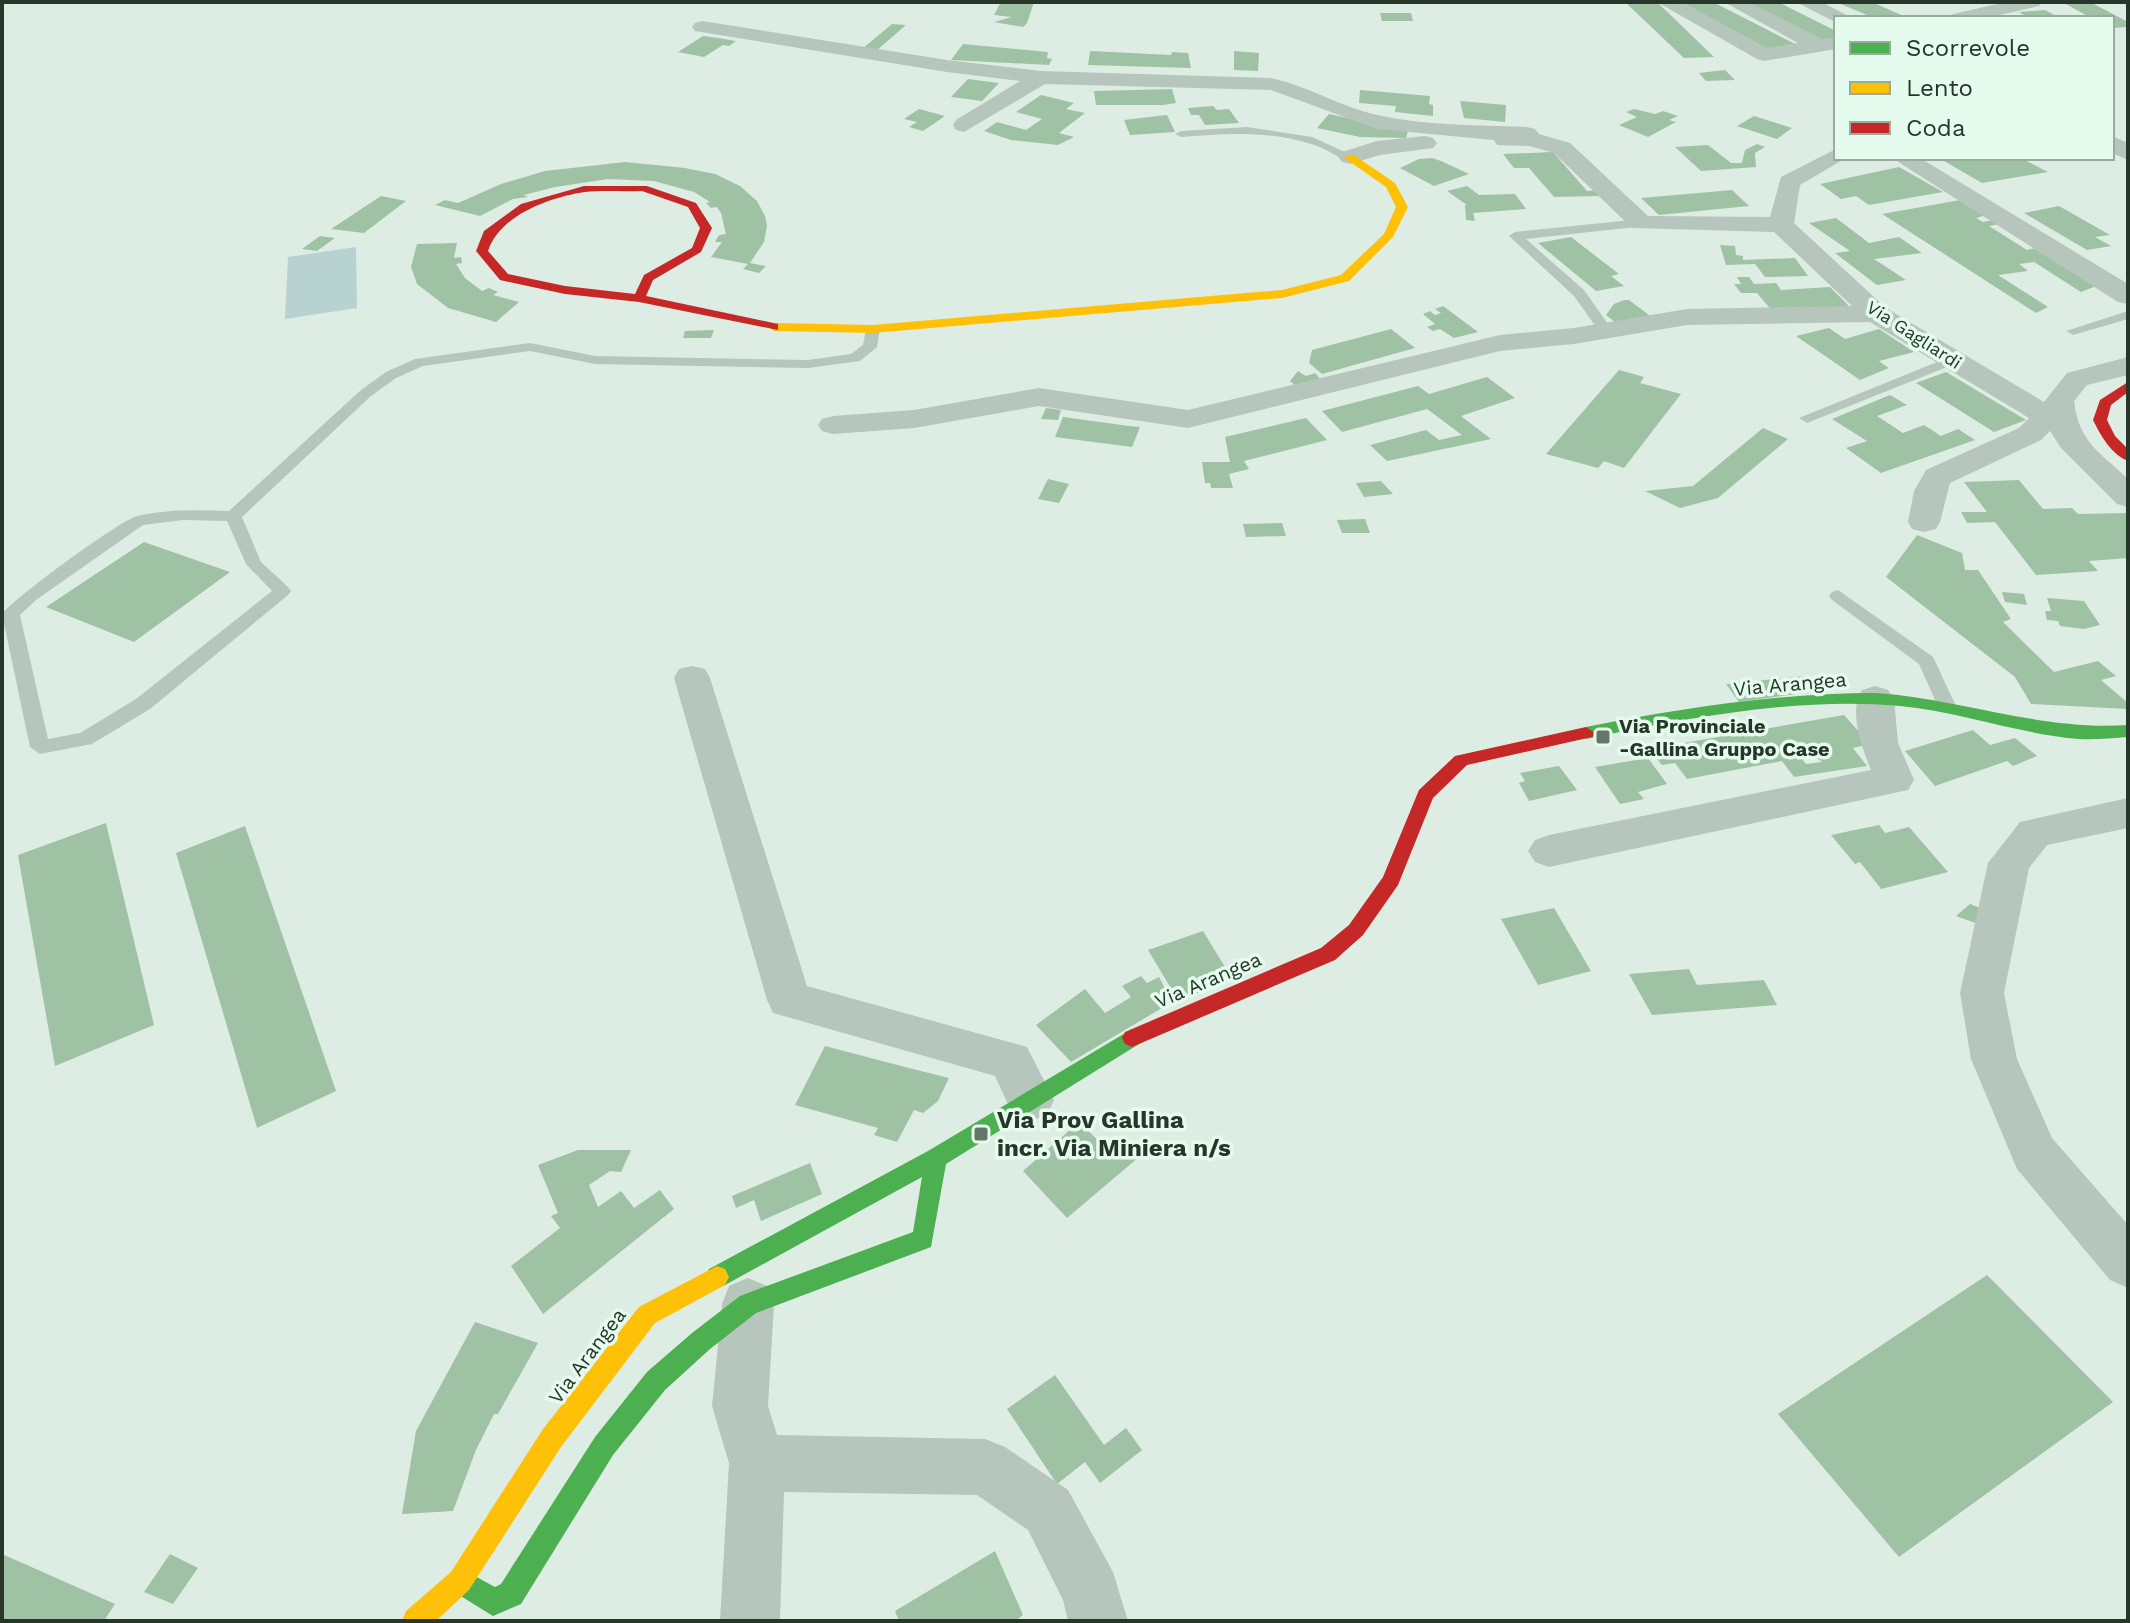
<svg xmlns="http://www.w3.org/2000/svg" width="2130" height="1623" viewBox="0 0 2130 1623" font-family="'Work Sans',sans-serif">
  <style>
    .green { fill: #b7d2d1 }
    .building { fill: #9ec2a3; fill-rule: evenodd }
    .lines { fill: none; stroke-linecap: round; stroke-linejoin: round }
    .lane { fill: #b7c6bc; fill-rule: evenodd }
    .street { fill: #b7c6bc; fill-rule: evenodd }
    .fast { fill: #4caf50; fill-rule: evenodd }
    .slow { fill: #ffc107; fill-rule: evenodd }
    .jam { fill: #c62828; fill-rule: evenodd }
    .poi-dot { fill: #667669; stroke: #e4fbed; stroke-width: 3 }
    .labels { text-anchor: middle; stroke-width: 7; stroke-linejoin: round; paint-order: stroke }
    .far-street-label { font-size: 18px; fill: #263628; stroke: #e4fbed }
    .street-label { font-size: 20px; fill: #263628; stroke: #e4fbed }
    .poi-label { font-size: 20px; font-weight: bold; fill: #263628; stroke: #e4fbed; text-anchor: start }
    .near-poi-label { font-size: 24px; font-weight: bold; fill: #263628; stroke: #e4fbed; text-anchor: start }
  </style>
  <rect width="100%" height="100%" fill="#deede3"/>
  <path class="green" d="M356 247 357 308 285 319 288 257Z"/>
  <g class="building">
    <path d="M1001 2H1034L1027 23 1023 27 994 22 1012 17 994 15Z"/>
    <path d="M1625 2H1657L1714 57 1684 58Z"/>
    <path d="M1681 2H1713L1799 46 1771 51Z"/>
    <path d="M1747 2H1778L1836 31V40L1825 42Z"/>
    <path d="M1836 2H1872L1908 18H1874Z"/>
    <path d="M2092 3 2128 22V27L2112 28V18H2091L2066 4Z"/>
    <path d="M2045 10 2060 18H2029L2019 12Z"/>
    <path d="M1380 13H1411L1413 21H1382Z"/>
    <path d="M892 24 906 25 876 51 862 49Z"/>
    <path d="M703 36 718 38 736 41 729 46 723 45 704 57 678 52Z"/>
    <path d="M963 44 1048 52 1047 58 1052 59 1049 65 951 60Z"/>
    <path d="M1090 51 1171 55 1172 52 1188 53 1191 68 1088 65Z"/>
    <path d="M1234 51 1259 53 1258 71 1234 70Z"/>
    <path d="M1725 70 1735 80 1706 81 1699 73Z"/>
    <path d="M968 79 999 83 982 101 951 97Z"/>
    <path d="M1172 89 1176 103 1163 105H1096L1094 91Z"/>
    <path d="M1360 90 1430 96 1429 104 1433 105V116L1395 112 1396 106 1359 103Z"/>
    <path d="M1041 95 1074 103 1066 109 1085 113 1059 133 1074 137 1058 145 1011 140 984 131 997 122 1026 130 1042 119 1016 112Z"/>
    <path d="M1460 101 1506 105 1505 122 1464 118Z"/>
    <path d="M1213 106 1217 110 1229 109 1239 123 1205 125 1199 115H1191L1188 108Z"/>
    <path d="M919 109 945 116 923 131 909 127 917 122 904 119Z"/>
    <path d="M1634 109 1655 114 1663 111 1678 116 1669 120 1676 122 1648 137 1619 125 1637 117 1626 112Z"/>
    <path d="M1329 114 1408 131 1406 138 1360 137 1317 128Z"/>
    <path d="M1167 115 1175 132 1130 135 1124 120Z"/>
    <path d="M1754 116 1792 128 1777 139 1737 126Z"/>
    <path d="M1757 144 1765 147 1755 153 1756 167 1701 171 1675 147 1708 145 1731 163H1742L1745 150Z"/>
    <path d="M1553 152 1587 191 1596 190 1601 196 1554 197 1529 168H1514L1503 154Z"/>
    <path d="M1432 158 1441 161 1469 174 1434 186 1400 168 1419 159Z"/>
    <path d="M1939 158H2021L2048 172 1982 183Z"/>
    <path d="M625 162 685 168 715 174 740 186 757 201 765 216 767 226 764 242 750 263 766 266 759 273 743 269 748 264 711 257 722 242H715L719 235 726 234 721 213 717 207 711 208 706 203 710 202 694 192 654 181 608 179 555 187 524 195 528 197 513 199 480 216 435 205 445 200 458 203 501 184 545 171Z"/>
    <path d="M1899 167 1943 192 1869 205 1856 196 1841 199 1820 184Z"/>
    <path d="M1467 186 1479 195 1515 194 1526 209 1473 213 1475 221 1466 220 1465 205H1467L1447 191Z"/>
    <path d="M1732 190 1749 206 1659 215 1641 198Z"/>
    <path d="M381 196 406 201 364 233 331 229Z"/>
    <path d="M1966 199 1990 214 1976 218 1983 222 1998 219 2005 223 1989 226 2027 250 2044 246 2104 283 2081 292 2034 262 2019 264 2028 271 1998 275 2048 307 2036 313 1882 214Z"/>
    <path d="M2059 206 2110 235 2095 237 2111 246 2087 250 2024 213Z"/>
    <path d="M1836 218 1869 243 1899 237 1922 253 1874 259 1906 280 1877 285 1835 253 1850 251 1809 223Z"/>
    <path d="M320 236 335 238 317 251 302 249Z"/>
    <path d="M1571 237 1619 274 1611 276 1624 286 1596 291 1538 243Z"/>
    <path d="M457 243 454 258 461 257 462 263 456 264 465 278 482 291 489 288 498 292 493 295 519 302 496 322 448 308 417 284 411 267 417 244Z"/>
    <path d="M1720 245 1735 246 1736 255 1743 256V260L1795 258 1808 276 1765 277 1755 264 1726 265Z"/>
    <path d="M1737 277H1749L1754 284 1776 283 1781 290 1830 287 1851 308 1773 312 1757 293H1741L1734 284H1741Z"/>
    <path d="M1624 300H1629L1657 321 1621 327 1606 315 1614 304Z"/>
    <path d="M1443 306 1478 332 1454 338 1440 329 1433 331 1427 327 1435 324 1423 314 1430 311 1435 315 1441 313 1435 309Z"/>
    <path d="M1829 328 1845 339 1879 329 1914 352 1879 361 1889 368 1860 380 1796 336Z"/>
    <path d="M1391 329 1415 348 1322 374 1309 363 1312 350Z"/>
    <path d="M714 330 711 338H683L685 331Z"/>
    <path d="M1619 370 1644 377 1640 383 1681 394 1624 468 1604 461 1598 468 1546 454Z"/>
    <path d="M1298 371 1306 376 1315 373 1324 383 1301 390 1290 381Z"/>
    <path d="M1946 372 2026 420 1994 432 1916 383Z"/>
    <path d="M1487 377 1515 398 1461 416 1491 439 1387 461 1370 445 1426 430 1439 440 1462 435 1427 409 1342 432 1322 411 1418 386 1429 394Z"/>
    <path d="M1890 395 1907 405 1877 416 1903 433 1924 425 1941 436 1958 429 1975 440 1881 473 1846 448 1867 441 1832 419Z"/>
    <path d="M1046 408 1061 410 1058 420 1041 419Z"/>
    <path d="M1063 417 1129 426 1140 427 1132 447 1055 437Z"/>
    <path d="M1306 418 1327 440 1244 461 1249 469 1229 474 1233 488H1211L1210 483H1205L1202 462H1230L1225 437Z"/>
    <path d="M1763 428 1788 439 1718 498 1680 508 1645 491 1693 486Z"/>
    <path d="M1048 479 1069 484 1059 503 1038 499Z"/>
    <path d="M2019 480 2043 509 2072 508 2078 514 2126 513 2128 558 2089 561 2098 571 2036 575 1995 522 1967 523 1961 512H1987L1964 482Z"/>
    <path d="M1381 481 1393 494 1364 497 1356 483Z"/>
    <path d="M1365 519 1370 533H1342L1337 520Z"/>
    <path d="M1282 523 1286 536 1246 537 1243 524Z"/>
    <path d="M1917 535 1962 553 1965 570H1978L2011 619 2003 622 2054 672 2098 661 2116 676 2101 680 2128 703V709L2031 704 2015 677 1886 577Z"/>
    <path d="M144 542 230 572 134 642 46 607Z"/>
    <path d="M2002 592 2024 594 2027 605 2005 602Z"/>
    <path d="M2047 598 2084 601 2100 625 2084 629 2060 626 2058 621 2047 620 2045 611H2051Z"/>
    <path d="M1805 676 1818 691 1739 702 1726 684Z"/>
    <path d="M1844 715 1870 744 1853 748 1867 766 1794 777 1782 761 1687 779 1675 763 1662 765 1649 749ZM1803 742 1816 757 1822 762 1806 764 1802 759H1805L1793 743Z"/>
    <path d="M1973 730 1990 745 2015 738 2037 756 2013 766 2007 761 1935 786 1905 751Z"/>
    <path d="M1648 758 1667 784 1638 792 1644 799 1620 804 1595 767Z"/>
    <path d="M1559 766 1577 790 1529 801 1519 783 1525 781 1520 773Z"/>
    <path d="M106 823 154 1025 55 1066 18 855Z"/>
    <path d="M1879 825 1885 833 1909 827 1948 872 1881 889 1860 862 1855 864 1831 835Z"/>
    <path d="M245 826 336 1091 257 1128 176 853Z"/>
    <path d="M1970 904 1985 910 1981 925 1956 916Z"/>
    <path d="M1554 908 1591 971 1538 985 1501 919Z"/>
    <path d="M1203 931 1233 980 1178 1000 1148 950Z"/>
    <path d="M1689 969 1697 985 1764 980 1777 1005 1652 1015 1629 974Z"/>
    <path d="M1141 976 1147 983 1159 977 1172 1002 1071 1062 1036 1025 1085 989 1105 1013 1131 997 1122 986Z"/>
    <path d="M825 1046 905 1067 949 1078 938 1101 923 1113 914 1110 897 1142 874 1135 878 1128 795 1105Z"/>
    <path d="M1079 1122 1105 1147 1117 1137 1139 1157 1067 1218 1023 1171Z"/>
    <path d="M578 1150H631L621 1172 610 1171 589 1185 598 1207 621 1191 634 1208 660 1190 674 1209 543 1314 511 1266 560 1228 551 1216 558 1213 538 1165Z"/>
    <path d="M810 1163 822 1194 761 1221 754 1200 736 1208 732 1196Z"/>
    <path d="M1987 1275 2113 1402 1899 1557 1778 1414Z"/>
    <path d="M475 1322 538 1343 498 1414H494L476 1450 453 1511 402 1514 416 1431Z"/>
    <path d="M1055 1375 1104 1445 1126 1428 1142 1450 1100 1483 1085 1462 1057 1484 1007 1409Z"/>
    <path d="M995 1551 1023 1615 1015 1621H899L895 1611Z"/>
    <path d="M2 1554 115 1604 104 1621H2Z"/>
    <path d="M170 1554 198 1568 173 1604 144 1592Z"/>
  </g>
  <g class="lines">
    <g class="lane">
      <path d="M1247 127 1312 137 1356 157C1346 164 1333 153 1322 148 1277 130 1229 133 1181 137L1175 134 1181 131Z"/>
      <path d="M1641 219 1645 220V226L1526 239 1584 290 1613 331 1606 335 1601 334 1574 296 1509 236 1515 232Z"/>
      <path d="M2128 311V319L2073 335 2066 331Z"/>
      <path d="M873 325 880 329 877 347 860 361 808 368 595 364 530 351 423 366 396 378 371 396 242 517 261 562 288 587 291 591 288 595 150 709 92 744 40 754 30 747 2 614C14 598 119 521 137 516 167 509 198 510 229 511L361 390 386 372 415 359 530 343 595 356 808 360 851 354 863 345 866 329ZM183 520 227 521 246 564 272 591 136 699 80 733 48 739 20 615 36 600 143 525Z"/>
      <path d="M1952 356 1957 357V363L1807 423 1799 418Z"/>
      <path d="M1838 590 1933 657 1956 706 1954 711H1940L1919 664 1832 600 1829 596 1832 592Z"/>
    </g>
    <g class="street">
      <path d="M1657 2H1682L1767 48 1798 43 1724 2H1749L1822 39 1836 37V49L1764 61 1757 59Z"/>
      <path d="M1796 2H1822L1852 18H1836L1835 22Z"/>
      <path d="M2006 2H2042L2039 6 1987 18H1950L1953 14Z"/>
      <path d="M702 21 947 60 1041 71 1271 78C1308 86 1341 107 1377 115 1426 126 1478 125 1527 127L1535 129 1539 134 1570 143 1648 216 1770 217 1781 177 1836 149V158H1846L1800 185 1794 223 1886 308 2044 402 2067 373 2128 357V375L2087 385 2074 401C2079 443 2099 451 2128 479V507L2117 504 2061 448 2050 431 2041 440 1950 483 1940 522 1936 529 1924 532 1912 529 1908 522 1914 491 1926 470 2019 428 2029 418 1870 322 1687 325 1574 344 1500 351 1188 428 1039 406 914 428 833 434 822 431 818 425 822 419 833 416 914 410 1039 388 1188 410 1500 335 1574 328 1687 309 1852 306 1774 232 1632 228 1554 153 1529 146 1497 145 1494 140 1377 129 1271 90 1045 84 964 132 956 130 953 125 956 120 1020 81 947 72 695 31 692 27 695 23Z"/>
      <path d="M1425 136 1433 138 1437 143 1433 148 1380 155 1350 164 1342 162 1338 157 1342 152 1377 141Z"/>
      <path d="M2112 136 2128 143V160L2112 153Z"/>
      <path d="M1892 158H1920L2128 284V304L2118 302Z"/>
      <path d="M692 666 705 669 710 678 807 986 1027 1047 1054 1100 1047 1115 1030 1121 1013 1115 995 1076 773 1013 767 1000 674 678 679 669Z"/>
      <path d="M1875 686 1888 690 1894 699 1898 743 1914 780 1908 790 1549 867 1535 862 1528 851 1535 840 1549 835 1871 770C1862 748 1848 712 1862 690Z"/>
      <path d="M2128 798V828L2047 845 2029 868 2004 993 2017 1059 2052 1138 2128 1225V1288L2110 1280 2017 1169 1971 1059 1960 993 1988 863 2020 822Z"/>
      <path d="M748 1278 767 1286 774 1304 768 1406 777 1435 985 1439 1005 1447 1068 1490 1113 1572 1128 1621H1068L1063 1600 1028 1530 977 1495 784 1492 780 1621H720L729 1463 712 1406 722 1304 729 1286Z"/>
    </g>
    <g class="fast">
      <path d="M1876 693C1962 699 2041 731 2128 725V737C2112 738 2095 740 2079 739 2019 734 1961 712 1900 706 1795 697 1688 718 1586 739L1577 733 1586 727C1682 708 1778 693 1876 693Z"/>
      <path d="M1132 1029 1139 1032 1142 1038 1139 1044 946 1164 931 1247 756 1313 710 1349 665 1390 613 1455 521 1604 493 1616 451 1590 447 1581 451 1572 460 1568 495 1587 501 1584 595 1437 647 1372 692 1333 740 1296 913 1232 922 1177 725 1285 717 1288 709 1285 705 1277 709 1269 928 1151Z"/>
    </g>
    <g class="slow">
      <path d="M1346 155H1354L1395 183 1408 207 1393 237 1349 281 1282 298 873 333 774 331 768 327 774 323 873 325 1282 290 1341 275 1384 234 1396 207 1386 187 1346 159Z"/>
      <path d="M717 1266 725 1269 729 1277 725 1285 655 1323 561 1447 469 1590 436 1621H402L406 1611 451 1572 543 1429 639 1307Z"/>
    </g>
    <g class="jam">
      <path d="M584 186H647L696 203 712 228 701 252 653 280 646 296 778 324V330L639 302 565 294 500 280 476 251 484 231 521 204ZM642 191 688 207 700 228 692 248 644 275 635 294 565 286 508 274 488 251C500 215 550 197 585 192 603 190 623 192 642 191Z"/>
      <path d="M2128 382V392L2111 405 2107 420 2115 436 2128 449V461C2111 454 2101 436 2093 420L2100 400Z"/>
      <path d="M1586 727 1595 733 1592 737 1467 765 1433 798 1398 885 1363 935 1335 960 1132 1047 1125 1044 1122 1038 1125 1032 1321 948 1349 925 1383 877 1419 790 1455 756Z"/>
    </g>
  </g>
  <g class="poi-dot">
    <rect x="1595" y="729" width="16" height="16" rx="4"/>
    <rect x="973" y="1126" width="16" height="16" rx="4"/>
  </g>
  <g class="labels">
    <g class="far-street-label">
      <text transform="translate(1914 335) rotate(33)" y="6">Via Gagliardi</text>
    </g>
    <g class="street-label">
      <text transform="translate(1790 684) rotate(-5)" y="7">Via Arangea</text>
      <text transform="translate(1208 980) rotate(-23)" y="7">Via Arangea</text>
      <text transform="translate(587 1356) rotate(-53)" y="7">Via Arangea</text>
    </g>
    <g class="poi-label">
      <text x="1619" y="733">Via Provinciale<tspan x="1619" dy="23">-Gallina Gruppo Case</tspan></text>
    </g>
    <g class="near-poi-label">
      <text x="997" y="1128">Via Prov Gallina<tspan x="997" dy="28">incr. Via Miniera n/s</tspan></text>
    </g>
  </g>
  <rect width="2130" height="1623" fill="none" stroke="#263628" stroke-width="8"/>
  <rect x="1834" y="16" width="280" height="144" fill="#e4fbed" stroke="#98ac9e" stroke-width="2"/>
  <rect x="1850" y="42" width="40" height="12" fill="#4caf50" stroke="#98ac9e" stroke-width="2"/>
  <text x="1906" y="56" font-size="24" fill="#263628">Scorrevole</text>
  <rect x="1850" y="82" width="40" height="12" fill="#ffc107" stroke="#98ac9e" stroke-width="2"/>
  <text x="1906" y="96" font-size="24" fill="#263628">Lento</text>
  <rect x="1850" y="122" width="40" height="12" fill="#c62828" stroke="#98ac9e" stroke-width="2"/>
  <text x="1906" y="136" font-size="24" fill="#263628">Coda</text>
</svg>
